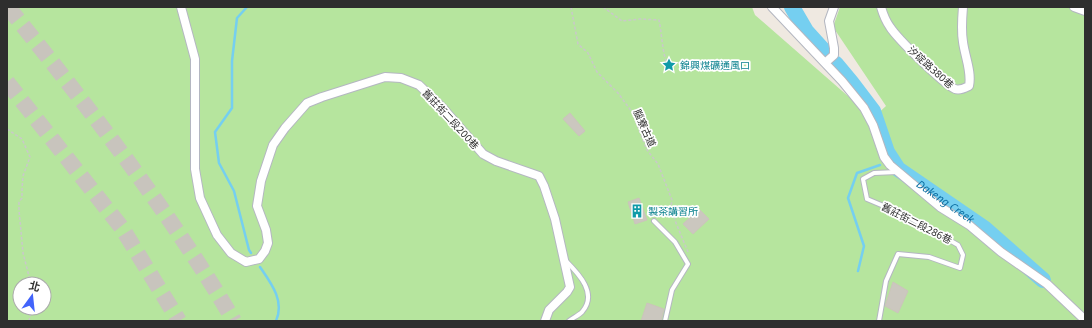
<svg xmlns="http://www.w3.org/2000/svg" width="1092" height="328" viewBox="0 0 1092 328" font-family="'Noto Sans','Noto Sans TC',sans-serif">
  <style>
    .green { fill: #b6e59e; fill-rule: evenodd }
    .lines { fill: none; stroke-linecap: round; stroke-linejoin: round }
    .stream { stroke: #75cff0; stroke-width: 2.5 }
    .river { stroke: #75cff0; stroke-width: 16 }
    .building { fill: #cbc7bf; stroke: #cbc5ba }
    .highway-tunnel { stroke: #c8c4bd; stroke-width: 16; stroke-dasharray: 16 8; stroke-linecap: butt }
    .lane-casing { stroke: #b4b7c1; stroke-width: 6 }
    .street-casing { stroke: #b4b7c1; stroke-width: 10 }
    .path { stroke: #c9c9c9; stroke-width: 1.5; stroke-dasharray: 3 2; stroke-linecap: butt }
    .lane { stroke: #fff; stroke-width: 4 }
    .street { stroke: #fff; stroke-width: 8 }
    .labels { text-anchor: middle; stroke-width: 3.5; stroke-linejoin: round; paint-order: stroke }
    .culture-label { font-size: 10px; fill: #0d838f; stroke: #fff; text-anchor: start }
    .street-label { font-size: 10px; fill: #2e2e2e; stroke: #fff }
    .water-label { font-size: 11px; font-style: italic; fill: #0d6fa3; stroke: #fff }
  </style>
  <rect width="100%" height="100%" fill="#efe9e1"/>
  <path class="green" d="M7,7H752L755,15L873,118L886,106L833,27L840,7H1085V321H7ZM20,284H44V308H20Z"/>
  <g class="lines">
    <path class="stream" d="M247,7L237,18L232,61V108L215,132L219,163L234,191L249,250L251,253
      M892,161H893
      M260,267C271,283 285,301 276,321
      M858,271L864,246L848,198L857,173L880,165"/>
    <g class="river">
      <path d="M792,7L806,31L825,52"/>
      <path id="s1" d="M836,64L851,82L873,111L887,152L898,169L984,228L1043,280"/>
    </g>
  </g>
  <path class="building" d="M570,113L585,131L579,136L563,119Z
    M639,198L647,220L635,224L628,202Z
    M699,209L709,219L693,234L683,224Z
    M893,282L908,291L898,313L885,306Z
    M647,303L664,309L661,321H641Z"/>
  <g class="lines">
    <path class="highway-tunnel" d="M8,7C88,107 169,210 234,321
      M7,82L122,228L179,321"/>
    <g class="lane-casing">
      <path id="lane" d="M654,221L675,242L688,264L672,290L665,321
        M566,261C579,274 598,294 582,312C579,315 573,318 569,321
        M879,321L886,281L898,254L929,257L960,268L963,255L958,245L905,215L867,199L863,179L874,173L897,172"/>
    </g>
    <g class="street-casing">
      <path id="street" d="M181,7L195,59V169L200,198L217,235L231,253L246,262L259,259L265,251L268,243L266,230L257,206L261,181L273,145L285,128L307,103L322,97L385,77L401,78L419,85L442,107L483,154L496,161L539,176L544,186L555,219L570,287L567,292L549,310L545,321
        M772,7L842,81L864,108L873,125L884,157L890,165L940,207L969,225L1001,252L1047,284L1085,320
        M881,7C883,14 885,20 890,27C897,38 943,84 955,89C960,91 965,88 969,86C972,72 965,57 963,42C961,30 962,19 963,7
        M1074,7L1085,11
        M825,63L834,55V48L829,21L834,7"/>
    </g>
    <path class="path" d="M571,7L578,44L588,53L597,72L618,93L632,112L647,150L658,164L672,200L671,206L676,223L688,252
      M603,7L622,21L640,19L659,20C662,35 662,50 667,64
      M7,129L22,139L30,157L23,176L22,189V198L19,202V210L23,253L31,284
      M29,321L32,308"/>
    <use href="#lane" class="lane"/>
    <use href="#street" class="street"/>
  </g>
  <defs>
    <g id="sight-bare" transform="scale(1.08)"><path d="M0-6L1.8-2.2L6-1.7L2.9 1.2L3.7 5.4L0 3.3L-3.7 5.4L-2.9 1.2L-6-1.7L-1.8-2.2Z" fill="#0f9aa8" stroke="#fff" stroke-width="2.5" paint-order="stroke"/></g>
    <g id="building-bare" transform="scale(1.08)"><path d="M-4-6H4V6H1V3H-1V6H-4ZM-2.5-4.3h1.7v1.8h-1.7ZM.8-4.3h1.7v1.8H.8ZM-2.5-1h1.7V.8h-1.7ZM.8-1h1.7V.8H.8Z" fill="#0f9aa8" stroke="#fff" stroke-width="2.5" paint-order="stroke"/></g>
  </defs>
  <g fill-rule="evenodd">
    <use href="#sight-bare" x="669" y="65"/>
    <use href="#building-bare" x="637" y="211"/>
  </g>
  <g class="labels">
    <g class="culture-label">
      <text x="680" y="69">錦興煤礦通風口</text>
      <text x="648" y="215">製茶講習所</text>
    </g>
    <g class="street-label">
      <text transform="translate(931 67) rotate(42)" y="4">汐碇路380巷</text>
      <text transform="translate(451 119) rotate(47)" y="4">舊莊街二段200巷</text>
      <text transform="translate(645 128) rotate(66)" y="4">腦寮古道</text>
      <text transform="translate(917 223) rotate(27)" y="4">舊莊街二段286巷</text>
    </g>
    <g class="water-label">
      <text dy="4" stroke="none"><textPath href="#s1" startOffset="181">Dakeng Creek</textPath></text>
    </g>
  </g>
  <rect width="1092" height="328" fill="none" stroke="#2e2e2e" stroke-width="16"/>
  <g transform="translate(32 296) rotate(15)"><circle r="19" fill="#ffffff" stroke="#ababab"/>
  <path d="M0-3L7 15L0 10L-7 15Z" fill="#4264fb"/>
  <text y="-6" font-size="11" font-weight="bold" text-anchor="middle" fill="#2e2e2e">北</text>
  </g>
</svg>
